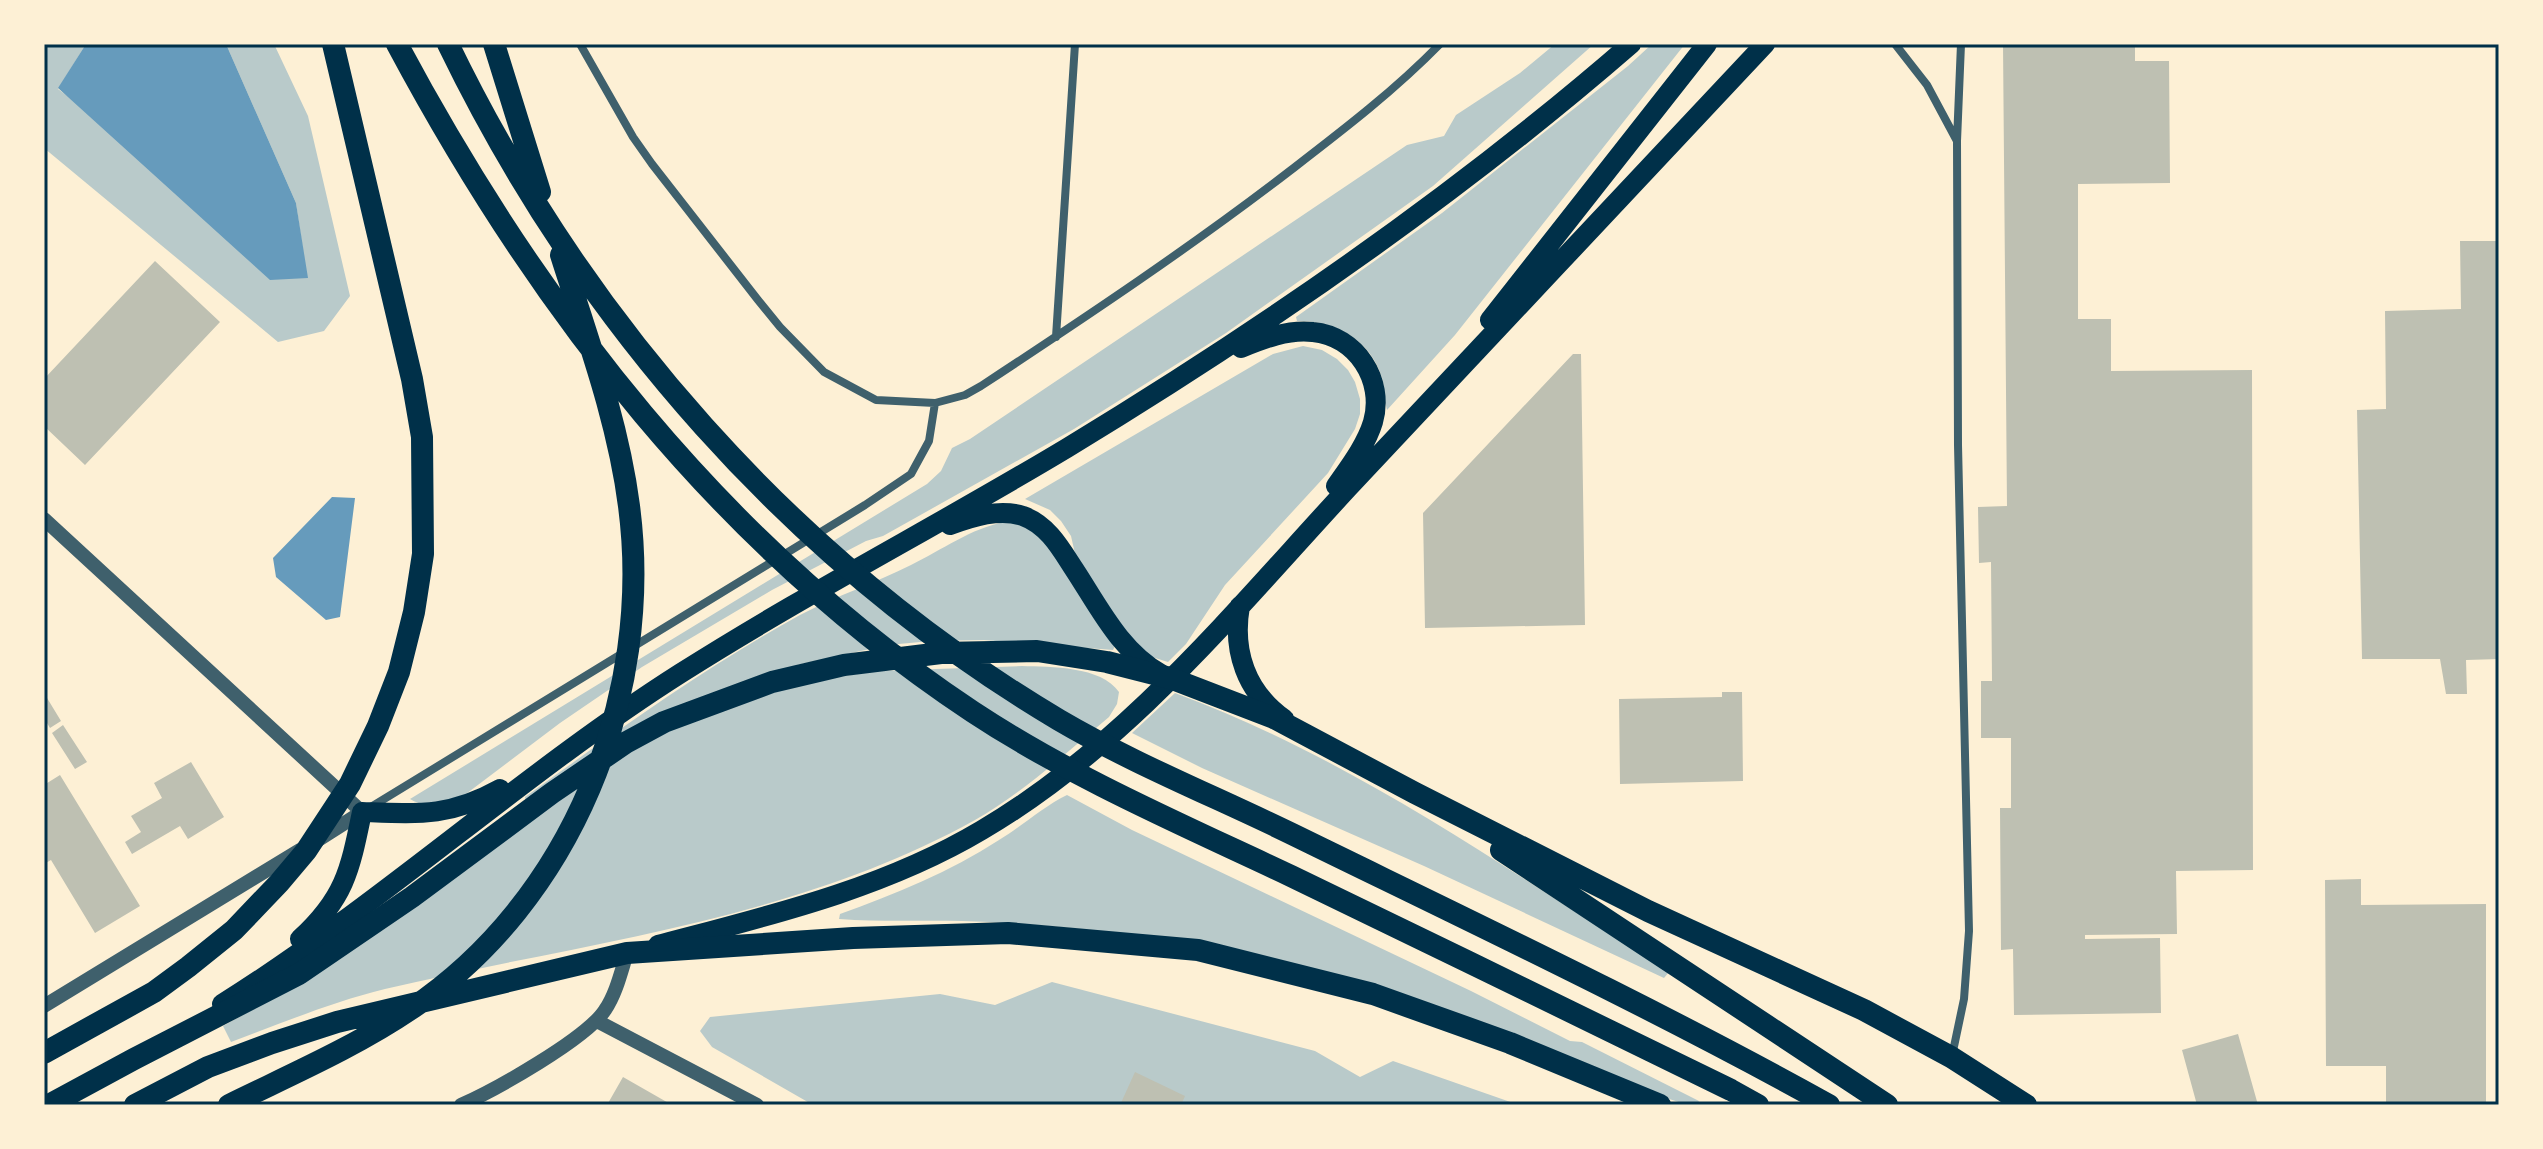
<svg xmlns="http://www.w3.org/2000/svg" width="2543" height="1149" viewBox="0 0 2543 1149" font-family="'DM Sans',sans-serif">
  <style>
    .green { fill: #b9caca }
    .water { fill: #669bbc }
    .building { fill: #bec0b2 }
    .lines { fill: none; stroke-linecap: round; stroke-linejoin: round }
    .minor { stroke: #3f606c; stroke-width: 8 }
    .tertiary { stroke: #3f606c; stroke-width: 14 }
    .trunk { stroke: #003049; stroke-width: 20 }
    .motorway { stroke: #003049; stroke-width: 22 }
    .neatline { fill: none; stroke: #003049; stroke-width: 3 }
  </style>
  <rect width="100%" height="100%" fill="#fdf0d5"/>
  <path class="green" d="M44,44H86L58,89L307,278L296,203L226,44H274L308,116L350,296L324,331L278,342L44,148Z
    M1555,44H1594L1433,186L1226,333L1074,429L883,536L866,541L772,590L642,667L560,723L462,797C447,802 424,809 410,799L927,484L941,471L952,448L970,439L1407,145L1444,136L1456,115L1520,73Z
    M1652,44H1685L1455,335L1387,410C1384,399 1385,389 1382,378C1371,340 1335,320 1297,321L1296,317L1442,213L1628,66Z
    M1303,346L1322,350L1337,359L1348,370L1355,382L1360,399V414L1355,429L1328,473L1225,585L1186,644L1168,662L1152,657L1125,634L1076,558L1071,536L1061,521L1050,510L1025,499L1273,354Z
    M1005,522H1017L1043,538L1115,646L1113,650L984,640L931,641L888,645L797,665L525,799V797C614,733 704,668 800,615C836,596 875,583 911,565C942,550 971,528 1005,522Z
    M1022,666C1051,667 1101,666 1119,692L1117,704L1109,717C1066,753 1024,792 975,820C793,921 585,942 385,989C332,1002 282,1023 231,1042L223,1026L289,989L612,761L671,730L761,696L820,680L876,671Z
    M1175,693C1354,759 1509,871 1669,972L1664,978L1424,866L1202,768L1132,733Z
    M1067,795L1132,830L1471,991L1570,1041L1582,1042L1699,1101L1697,1105H1688L1170,940C1101,930 1032,923 962,921C921,920 880,922 839,919L840,914C895,894 950,872 999,840C1021,827 1044,806 1067,795Z
    M1052,982L1315,1051L1360,1077L1393,1061L1519,1105H813L712,1047L700,1031L710,1017L940,994L995,1005Z"/>
  <path class="water" d="M86,44H226L296,203L308,278L270,280L58,88Z
    M332,497L355,498L340,617L326,620L276,577L273,558Z"/>
  <path class="building" d="M2003,44H2135V61H2169L2170,183L2078,184V319H2111V371L2252,370L2253,870L2176,871L2177,934L2085,935V939L2160,938L2161,1013L2014,1015L2013,949L2001,950L2000,808H2011V738H1981V681H1992L1991,562L1979,563L1978,507L2007,506Z
    M2460,241H2499V659L2466,660L2467,694H2446L2440,659H2362L2357,410L2386,409L2385,311L2461,309Z
    M155,261L220,322L85,465L44,426V379Z
    M1573,354H1581L1585,625L1425,628L1423,513Z
    M1722,692H1742L1743,781L1620,784L1619,699L1722,697Z
    M44,693L61,721L50,728L44,718Z
    M63,725L87,762L75,769L52,733Z
    M191,762L224,817L188,839L180,826L132,854L125,842L141,832L131,816L162,798L154,783Z
    M60,775L140,906L95,933L51,860L44,864V785Z
    M2361,879V905L2486,904V1105H2386V1066H2326L2325,880Z
    M2238,1034L2258,1105H2197L2182,1050Z
    M1135,1072L1185,1096L1181,1105H1120Z
    M623,1077L672,1105H607Z"/>
  <g class="lines">
    <path class="minor" d="M580,44L633,137L652,164L758,300L780,327L824,372L876,400L935,403L965,395L981,386C1086,317 1191,247 1291,170C1343,130 1394,91 1440,44
      M1895,44L1927,85L1957,141L1958,445L1969,931L1964,999L1952,1056
      M1957,141L1961,44
      M1056,337L1075,44
      M371,807L865,505L911,474L929,441L935,403"/>
    <path class="tertiary" d="M44,519L362,812L318,840
      M44,1006L300,850
      M597,1021L757,1105
      M461,1105C495,1090 586,1039 605,1010C616,994 621,972 627,953"/>
    <path class="trunk" d="M1490,320L1707,44
      M1241,348C1263,339 1288,329 1313,332C1356,336 1385,380 1373,422C1366,445 1350,466 1336,486
      M950,525C973,517 999,508 1023,516C1048,525 1061,549 1074,569C1099,607 1120,651 1161,674
      M1240,606C1232,651 1246,692 1284,719
      M300,939C345,898 350,870 362,812C418,814 450,817 500,789
      M658,945C768,916 883,889 982,830C1127,745 1236,609 1349,487C1487,339 1627,192 1765,44
      M222,1004C382,904 522,774 681,673C807,593 939,525 1067,448C1265,328 1456,196 1631,44"/>
    <path class="motorway" d="M397,44C538,308 721,545 973,712C1073,778 1183,825 1291,876C1438,947 1584,1018 1731,1090L1758,1105
      M448,44C582,321 793,562 1059,720C1134,764 1214,796 1292,834C1472,922 1654,1008 1829,1105
      M494,44L540,192
      M1501,850L1887,1105
      M44,1053L154,992L188,967L234,930L279,883L306,851L350,784L378,726L399,672L414,612L423,554L422,437L412,379L333,44
      M49,1105L134,1059L299,974L412,897L552,793L627,742L664,722L772,682L844,665L941,653L1037,651L1107,662L1170,678L1274,718L1415,793L1648,911L1864,1010L1951,1057L2026,1105
      M135,1105L208,1067L272,1043L337,1022L627,953L853,938L1008,933L1198,950L1373,994L1510,1043L1660,1105
      M229,1105C290,1075 355,1047 411,1009C572,901 654,696 629,506C618,420 587,337 561,255"/>
  </g>
  <rect width="2543" height="1149" fill="none" stroke="#fdf0d5" stroke-width="92"/>
  <rect x="46" y="46" width="2451" height="1057" class="neatline"/>
</svg>
